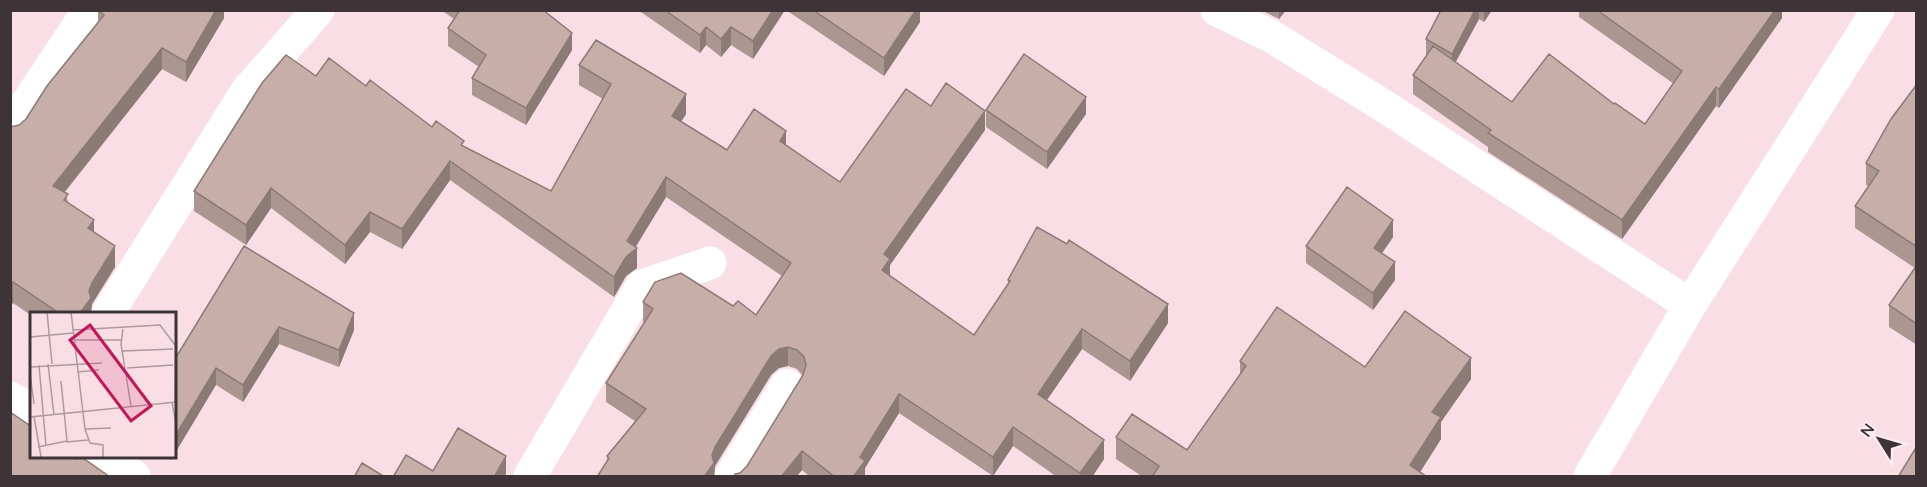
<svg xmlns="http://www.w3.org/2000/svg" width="1927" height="487" viewBox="0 0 1927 487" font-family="Quicksand,sans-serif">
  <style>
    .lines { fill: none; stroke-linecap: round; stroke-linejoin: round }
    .street { stroke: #fff; stroke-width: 33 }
    .wall { fill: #ac9691 }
    .shaded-wall { fill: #8c7a76 }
    .building { fill: #c8aea9; stroke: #8c7a76; stroke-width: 1.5 }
    .inset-road { fill: none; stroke: #ae9a9f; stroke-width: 1.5 }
    .view { fill: #c2185b; fill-opacity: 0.15; stroke: #c2185b; stroke-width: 3 }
    .inset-edge { fill: none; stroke: #3e3437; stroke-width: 3 }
  </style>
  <rect width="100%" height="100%" fill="#f9dee5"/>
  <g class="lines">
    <path class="street" d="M1217,10L1271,36L1387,108L1690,305
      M10,129L89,10
      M108,313L247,91L318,10
      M10,398L32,410
      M102,456L134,476
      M530,476L642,286L710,263
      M731,476L787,385
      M1590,476L1690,305L1878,10"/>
  </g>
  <path class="wall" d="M98,10H224V18L186,82L162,69L65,192L68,202L94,232L115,267L92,304L91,313H32V316L13,303L10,307V127L19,125L26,119L98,23Z
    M441,10H543L572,50L526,125L472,95V78L479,67L448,46V28L454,19Z
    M638,10H785L753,59L731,45L721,57L706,45L700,53Z
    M786,10H920V22L884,76Z
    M1261,10H1286L1279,19Z
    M1441,10H1492L1484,22L1479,19L1455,62L1512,102L1614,104L1645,124L1674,84L1579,17V10H1782V18L1719,108L1716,106L1622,239L1488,152V147L1413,94V75L1427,55H1426V39Z
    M579,65L686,114L681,122L727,150L786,146L840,182L931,106L985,130L890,265V276L974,335L1008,284V280L1168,323L1130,381L1082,349L1047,400L1104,459L1092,477H1057L1013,446L993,476L899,413L865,468V477H810L802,470L796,477H735V474L740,473L747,466L803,376L797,369L788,366L779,368L771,375L715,466L714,477L607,462V456L635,421L606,402V383L645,323L643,322V302L733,306L756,315L782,276L666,197L635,247L637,268L626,276L614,297L450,180L402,249L370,232L345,264L271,208L246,245L194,211V191L316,76L366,86L464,147L551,191L603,99L579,85Z
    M1917,84V345L1889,327V305L1915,268L1855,228V206L1869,186L1866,185V163Z
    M986,110L1086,114L1047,169L986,127Z
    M1393,237L1382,253L1395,280L1373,310L1306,263V246Z
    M244,246L354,330L339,367L279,344L243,402L175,359Z
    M1240,361L1365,367L1471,379L1441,422V439L1420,472L1427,477H1143L1116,459V437L1187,450L1240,375Z
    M164,456H174L171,460Z"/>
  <path class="shaded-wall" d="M216,10H224V18L186,82V62Z
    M773,10H785L753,59V41Z
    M916,10H920V22L884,76V58Z
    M1279,10H1286L1279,19Z
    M1475,10H1479V19L1452,69V54Z
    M1484,10H1492L1484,22Z
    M1774,10H1782V18L1719,108V89Z
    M706,27V45L700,53V35Z
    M731,27V45L721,57V39Z
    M572,33V50L526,125V108Z
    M162,48V69L53,206V186Z
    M1716,87V106L1622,239V220Z
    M686,94V114L672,136V116Z
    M1086,97V114L1047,169V152Z
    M985,111V130L890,265V279L882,270L884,254Z
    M786,131V150L780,141Z
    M450,161V180L402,249V229Z
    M666,177V197L632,253L637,248V268L626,276L614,297V277L627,241Z
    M271,188V208L246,245V225Z
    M370,212V232L345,264V245Z
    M94,220V241L88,228Z
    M1393,220V237L1374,265V248Z
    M115,246V267L92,304L91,313H80L92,283Z
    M1395,262V280L1373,310V293Z
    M13,282V303L10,307V286Z
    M1168,304V323L1130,381V361Z
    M354,313V330L339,367V350Z
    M279,327V344L243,402V385Z
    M1082,329V349L1038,413V394Z
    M788,347V366L779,368L771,375L715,466L714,477H704L715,447L771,356L779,349Z
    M1471,358V379L1441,422V439L1417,477L1410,465L1432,412Z
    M216,368V385L174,455V438Z
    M899,394V413L865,468V477H853L860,457Z
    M1013,427V446L993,476V457Z
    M1104,440V459L1092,477H1080V473Z
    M802,451V470L796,477H781Z
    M506,456V474L504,477H494Z"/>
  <path class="building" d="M98,10H216L186,62L162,48L53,186L68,194L64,200L94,220L88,228L115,246L92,283L89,291L91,298L80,313H59L13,282L10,286V127L19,125L26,119L47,86L104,15Z
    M460,10H543L572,33L526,108L472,78L486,55L448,28Z
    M665,10H773L753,41L731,27L721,39L706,27L700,35Z
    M813,10H916L884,58Z
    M1441,10H1475L1452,54L1426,39Z
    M1597,10H1775L1719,89L1716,87L1622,220L1488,133L1491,130L1413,75L1433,46L1512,102L1549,54L1614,104L1615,103L1645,124L1682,71Z
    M596,40L686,94L672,116L727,150L754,109L786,131L780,141L840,182L906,89L931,106L946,83L985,111L884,254L890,259L882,270L974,335L1010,281L1008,280L1037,227L1067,244L1069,240L1168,304L1130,361L1082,329L1038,394L1104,440L1080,473L1013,427L993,457L899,394L860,457L865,461L853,477H835L802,451L781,477H737L735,474L740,473L747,466L803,375L806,365L804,357L797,350L788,347L779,349L771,356L715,447L712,455L714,463L704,477H597L609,458L607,456L646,409L606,383L653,309L643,302L655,282L681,273L733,306L738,301L756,315L791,263L666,177L627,241L637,248L626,257L614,277L450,161L402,229L370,212L345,245L271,188L246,225L194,191L262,83L286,55L316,76L329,58L366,86L370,80L432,127L436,121L464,141L461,145L551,191L611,84L579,65Z
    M1024,54L1086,97L1047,152L986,110Z
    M1917,84V247L1855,206L1879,171L1866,163L1891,119Z
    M1347,187L1393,220L1374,248L1395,262L1373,293L1306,246Z
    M244,246L354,313L339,350L279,327L243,385L216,368L174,438V359H175Z
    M1917,265V324L1889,305Z
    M1277,307L1365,367L1405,311L1471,358L1432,412L1441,417L1410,465L1427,477H1152L1159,466L1116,437L1132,414L1187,450L1246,366L1240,361Z
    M10,412L32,427V456H72L77,459L80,456L110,477H10Z
    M458,428L506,456L494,477H393L406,455L433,471Z
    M1917,446V477H1898Z
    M362,463L385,477H354Z"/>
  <g transform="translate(30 312)">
    <rect width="146" height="146" fill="#f9dee5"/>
    <path class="inset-road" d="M17,0L22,52M41,0L55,117L60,131L73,133V145M93,17L91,32L101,94M43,18L130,13L145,33M0,25L43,21M44,28H92M92,39L143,37M18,52L24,103M9,53L16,134M0,55L72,51M97,56L143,53M47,60L69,58M0,62L4,92M142,90L146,112M145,90L146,32M4,104L11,145M0,105L146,90M55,117L81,116M36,130L58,128M8,135L37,129L31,69"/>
    <path class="view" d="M60,13L121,94L101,109L40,28Z"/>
    <rect width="146" height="146" class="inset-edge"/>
  </g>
  <rect width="1927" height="487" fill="none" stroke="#3e3437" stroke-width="24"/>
  <g transform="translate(1879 439) rotate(307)" stroke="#ffeef3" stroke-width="4.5" paint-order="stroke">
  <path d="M0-4.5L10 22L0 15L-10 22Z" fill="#3e3437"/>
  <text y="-9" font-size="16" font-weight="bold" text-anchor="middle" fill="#3e3437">N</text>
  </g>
</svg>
